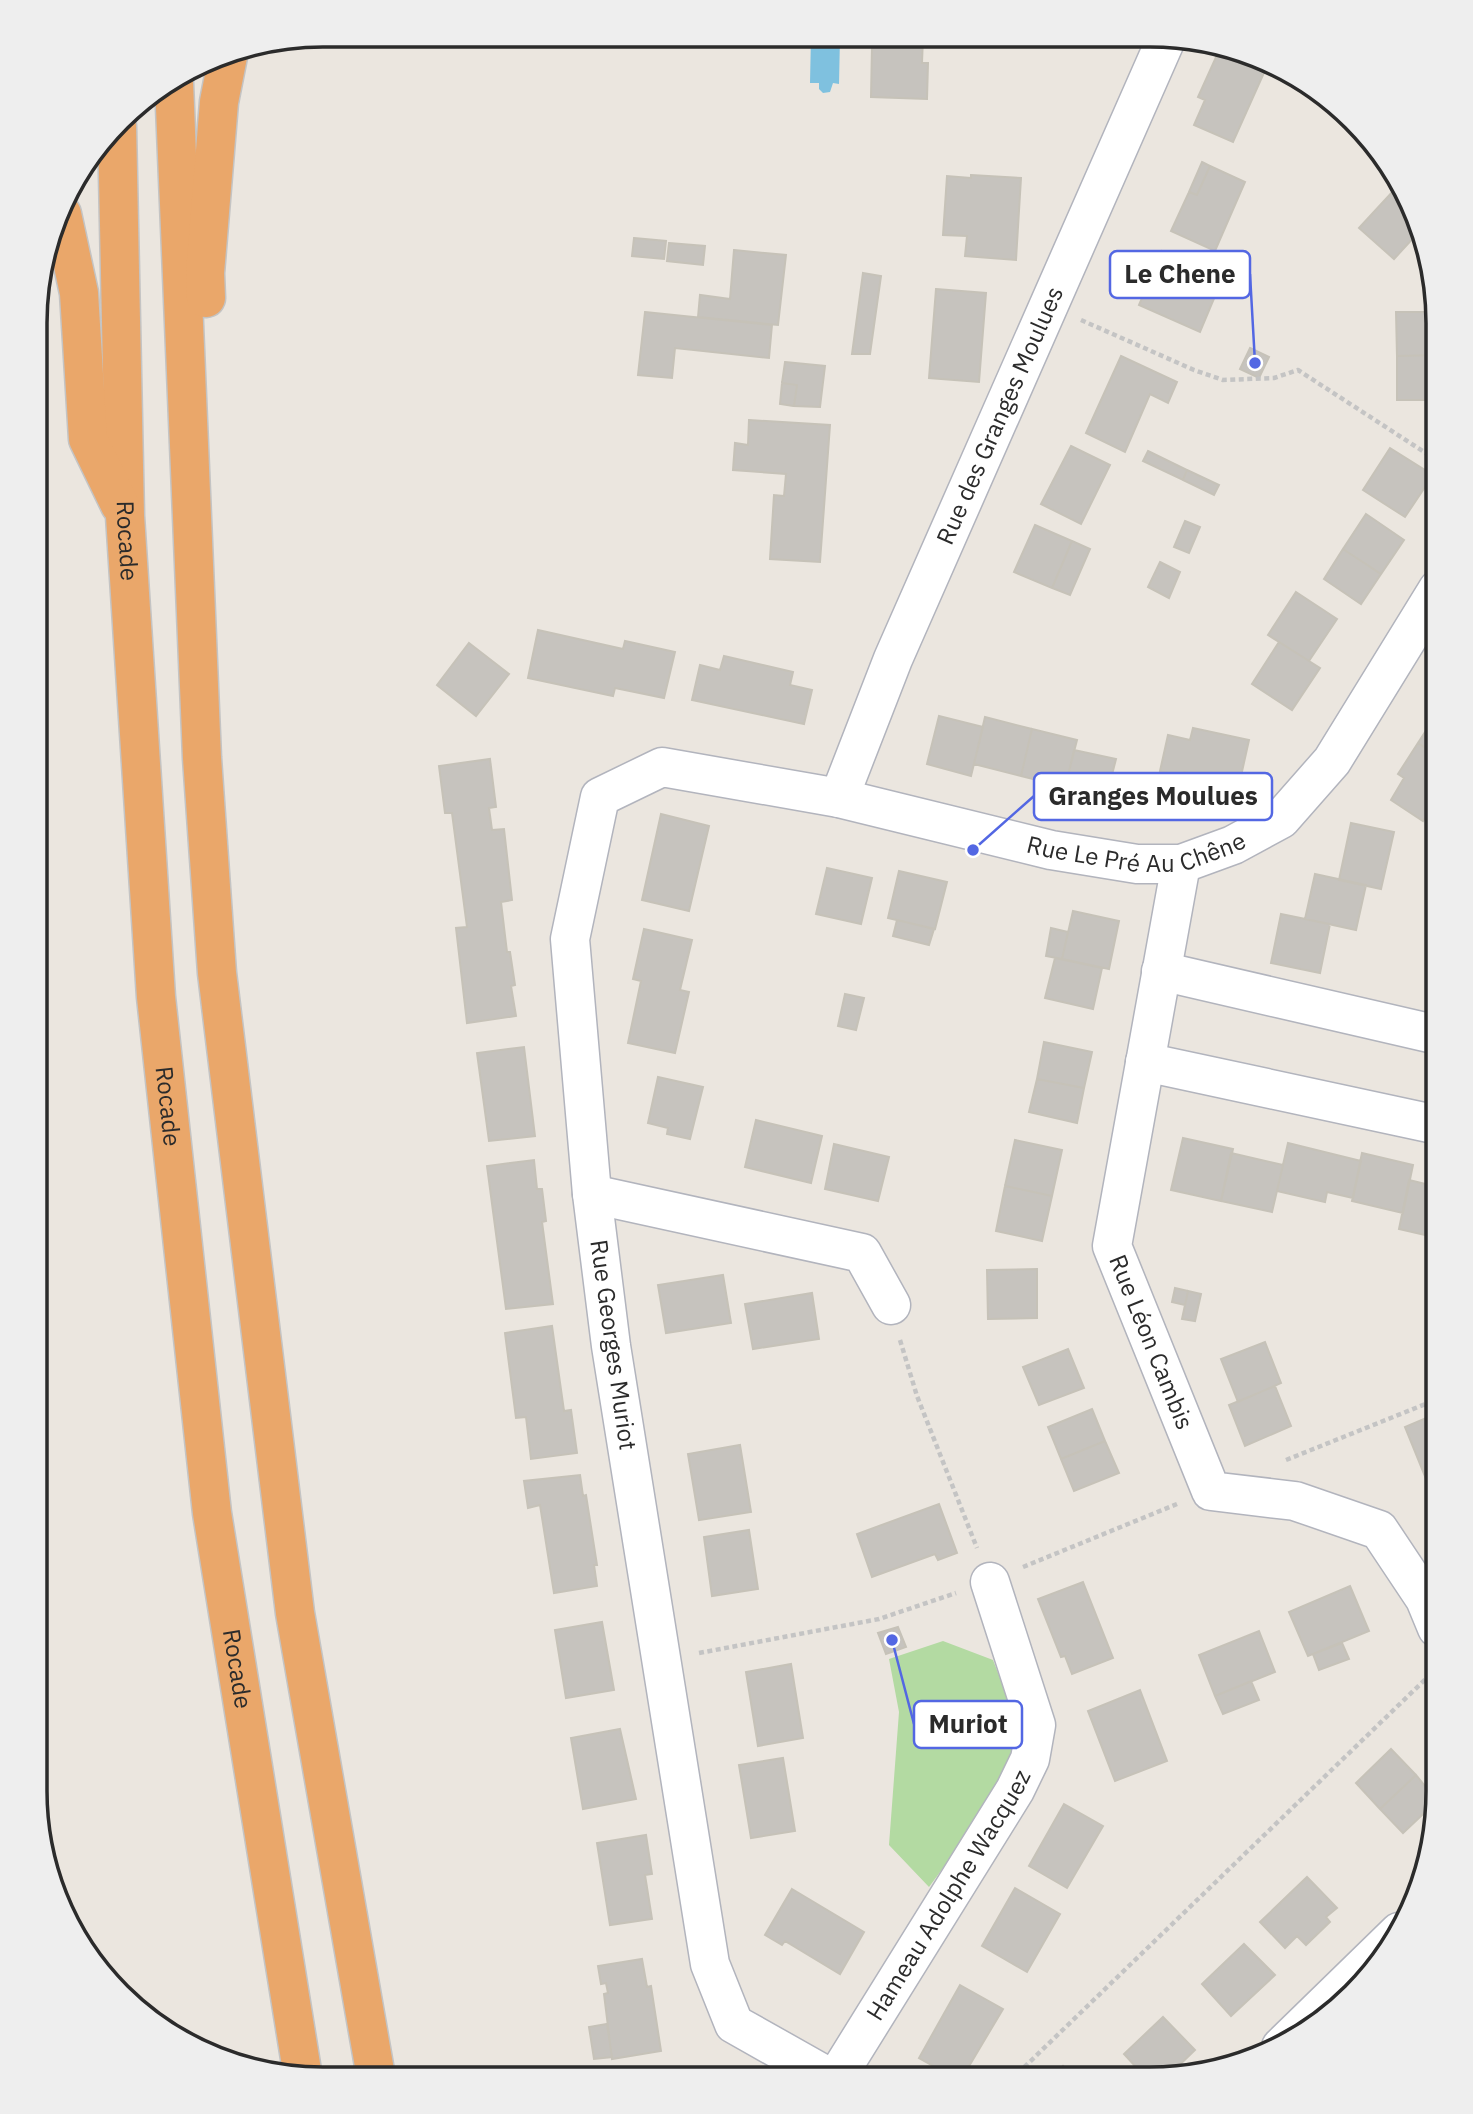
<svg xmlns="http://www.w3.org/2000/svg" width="1473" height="2114" viewBox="0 0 1473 2114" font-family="'IBM Plex Sans',sans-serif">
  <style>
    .green { fill: #b3daa2 }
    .water { fill: #7fc1df }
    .building { fill: #c6c3be; stroke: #c6c2b8; stroke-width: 2 }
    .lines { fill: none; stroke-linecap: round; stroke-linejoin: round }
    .minor-casing { stroke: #b2b4bd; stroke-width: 41 }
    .highway-casing { stroke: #c4c4c4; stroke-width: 41 }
    .path { stroke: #c4c4c4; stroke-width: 4.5; stroke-dasharray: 5 3.5; stroke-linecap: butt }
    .minor { stroke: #fff; stroke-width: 38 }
    .highway { stroke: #eaa76a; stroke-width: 38 }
    .labels { text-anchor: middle; stroke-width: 5; stroke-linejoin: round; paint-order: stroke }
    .street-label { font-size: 24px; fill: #2b2b2b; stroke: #fff }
    .rim { fill: none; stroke: #2b2b2b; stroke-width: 3.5 }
    .leader { fill: none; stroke: #5367e3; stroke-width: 2.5 }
    .callout-dot { fill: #5367e3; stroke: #fff; stroke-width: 2.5 }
    .callout { fill: #fff; stroke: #5367e3; stroke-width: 2.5 }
    .callout-label { font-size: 26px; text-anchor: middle; font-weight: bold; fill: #2b2b2b }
  </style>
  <rect width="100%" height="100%" fill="#ebe6df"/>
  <path class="green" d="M943,1641L993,1660L1017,1722L1009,1762L965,1838L929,1887L889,1845L899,1712L889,1659Z"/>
  <path class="water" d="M811,36L840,37L839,84L833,83L830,92L823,93L819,89V83H810Z"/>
  <path class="building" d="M867,37H923L922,63H928L927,99L871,97L872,46H867Z
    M1221,46L1267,66L1233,142L1194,125L1205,100L1198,97Z
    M1229,48L1260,57L1273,64L1271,68Z
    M1202,162L1210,166L1197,195L1189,192Z
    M1210,166L1245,182L1215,251L1171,231L1189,192L1197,195Z
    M971,175L1021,178L1016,260L965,256L967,236L943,235L947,176L971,178Z
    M1396,188L1409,200L1417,234L1394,259L1359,228Z
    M634,238L666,241L664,259L632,256Z
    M669,243L705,246L703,265L667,261Z
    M734,250L786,255L778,325L698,317L700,295L730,299Z
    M1162,251L1223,277L1200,332L1139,305Z
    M863,273L881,276L870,354H852Z
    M936,289L986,293L979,382L929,378Z
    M645,312L772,325L769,358L675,348L672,378L638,375Z
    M1396,312H1436L1438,323V355L1397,356Z
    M1250,348L1269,357L1259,378L1240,369Z
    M1438,355V400H1397V356Z
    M1121,356L1177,382L1168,403L1150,394L1125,452L1086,433Z
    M785,362L825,366L820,407L794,406L797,385L782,383Z
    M782,383L797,385L794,406L780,404Z
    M749,420L830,425L820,562L770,559L774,495L784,496L786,474L733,470L735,443L748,445Z
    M1071,446L1110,465L1081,524L1041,504Z
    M1390,448L1433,475L1405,517L1363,490Z
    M1148,451L1187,470L1183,480L1143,461Z
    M1187,470L1219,485L1214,495L1183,480Z
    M1366,514L1404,540L1381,574L1343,549Z
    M1185,521L1200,527L1189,553L1174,547Z
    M1035,525L1072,541L1052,588L1014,572Z
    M1072,541L1090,549L1070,595L1052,588Z
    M1343,549L1381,574L1361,604L1324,579Z
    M1160,562L1180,572L1169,598L1148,587Z
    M1296,592L1337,619L1309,661L1268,635Z
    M538,630L623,649L625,641L675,652L664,698L615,688L613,696L528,678Z
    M1279,642L1320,668L1292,710L1252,684Z
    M469,643L509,674L476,716L437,685Z
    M724,656L793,672L790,685L812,690L804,724L692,700L700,665L720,670Z
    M1438,712V756L1418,743Z
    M939,716L983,727L971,776L927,764Z
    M985,717L1032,729L1021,776L974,764Z
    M1193,728L1249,740L1239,785L1184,772L1183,777L1160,771L1168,735L1190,740Z
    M1032,729L1077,740L1065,787L1021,776Z
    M1418,743L1438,756V797L1423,821L1391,800L1404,778L1398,774Z
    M1074,750L1116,759L1104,806L1063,797Z
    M490,759L496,807L489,808L492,830L504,829L512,900L501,902L507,952H510L515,985L511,986L516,1016L467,1023L456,928L467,927L452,813H445L439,766Z
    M1184,772L1213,779L1212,783L1183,777Z
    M661,814L709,826L689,911L642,900Z
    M1351,823L1394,832L1381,889L1339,880Z
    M827,868L872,878L861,924L816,914Z
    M899,871L947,882L935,929L888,918Z
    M1315,874L1366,885L1356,930L1305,919Z
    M1073,911L1119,921L1109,969L1062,959Z
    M1281,914L1330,924L1320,973L1271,963Z
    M897,920L934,929L929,945L893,936Z
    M1051,928L1068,932L1062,959L1046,956Z
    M644,929L692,940L680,990L689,992L675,1053L628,1043L641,981L633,979Z
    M1055,958L1102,968L1093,1009L1045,998Z
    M845,994L864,998L856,1030L838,1026Z
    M1044,1042L1092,1052L1084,1088L1037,1079Z
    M524,1047L535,1136L489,1141L477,1053Z
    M658,1077L703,1087L690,1139L667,1134L668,1128L648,1123Z
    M1037,1079L1084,1088L1077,1123L1029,1112Z
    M756,1120L822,1136L811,1183L745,1167Z
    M1183,1138L1233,1149L1221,1201L1171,1190Z
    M1015,1140L1062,1150L1052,1196L1005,1186Z
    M1288,1143L1361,1161L1353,1198L1327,1192L1325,1202L1277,1191Z
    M834,1144L889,1157L878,1201L825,1189Z
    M1231,1153L1283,1165L1272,1212L1221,1201Z
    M1362,1153L1413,1165L1403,1213L1352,1201Z
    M534,1160L537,1189H542L546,1221L542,1222L553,1304L506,1309L487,1166Z
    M1409,1180L1438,1187V1238L1399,1229Z
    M1005,1186L1052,1196L1042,1241L996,1231Z
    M1037,1269V1318L988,1319L987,1270Z
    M723,1275L731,1323L666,1333L658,1285Z
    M1175,1288L1188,1291L1185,1305L1172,1302Z
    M1188,1291L1201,1294L1195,1321L1182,1319Z
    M812,1293L819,1339L753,1349L745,1304Z
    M552,1326L564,1411L571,1410L577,1453L531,1459L526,1417L516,1418L505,1333Z
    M1265,1342L1281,1383L1238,1402L1221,1359Z
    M1068,1349L1084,1388L1039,1405L1023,1367Z
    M1275,1386L1291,1426L1245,1446L1229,1405Z
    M1092,1409L1105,1441L1061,1459L1048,1427Z
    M1438,1413L1437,1495L1433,1496L1405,1427Z
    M1105,1441L1119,1473L1074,1491L1061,1459Z
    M740,1445L751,1512L699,1520L688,1454Z
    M580,1475L583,1496L586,1495L597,1565H594L597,1586L554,1593L540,1505L528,1508L524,1481Z
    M939,1504L957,1553L938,1560L935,1554L872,1577L857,1534Z
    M749,1530L758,1589L712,1596L704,1537Z
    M1083,1582L1113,1658L1072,1674L1065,1656L1061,1657L1038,1599Z
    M1350,1586L1369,1631L1308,1656L1289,1612Z
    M602,1622L614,1690L566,1698L555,1630Z
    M898,1627L906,1647L886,1654L878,1633Z
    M1259,1631L1275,1672L1215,1696L1199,1655Z
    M1342,1643L1349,1659L1319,1670L1313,1654Z
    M791,1664L803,1738L758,1746L746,1672Z
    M1251,1681L1259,1700L1223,1714L1215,1696Z
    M1140,1690L1167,1761L1115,1781L1088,1711Z
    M620,1729L636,1799L583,1809L571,1738Z
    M1391,1749L1416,1775L1380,1809L1356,1783Z
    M783,1758L795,1831L751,1838L739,1765Z
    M1416,1775L1437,1801L1403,1833L1380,1809Z
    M1064,1804L1103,1826L1067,1888L1029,1866Z
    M646,1835L652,1874L645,1875L652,1919L610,1925L597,1843Z
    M1307,1877L1337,1908L1326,1917L1330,1922L1306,1945L1297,1936L1285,1948L1260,1922Z
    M1015,1888L1060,1914L1027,1972L982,1946Z
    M792,1889L864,1932L840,1974L785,1941L782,1945L765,1935Z
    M1244,1944L1275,1975L1231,2016L1202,1984Z
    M642,1959L647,1987L651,1986L661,2051L612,2059L604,1994L608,1993L606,1983L601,1984L598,1966Z
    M960,1985L1003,2009L962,2078H955L919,2058Z
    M1163,2017L1195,2050L1169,2075L1147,2079L1124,2054Z
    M607,2024L612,2057L594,2059L589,2027Z
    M1063,2066L1076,2079H1059L1055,2074Z"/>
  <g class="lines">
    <g class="minor-casing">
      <g id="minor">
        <path id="s1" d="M839,798L893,659L1167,37"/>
        <path id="s2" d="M1181,864L1112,1246L1211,1491L1295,1501L1379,1530L1425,1599L1437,1628"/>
        <path d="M1161,971L1438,1035"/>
        <path d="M1145,1062L1438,1125"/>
        <path d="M592,1194L862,1253L891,1305"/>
        <path d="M1281,2047L1399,1932"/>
        <path id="s3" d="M830,2078L734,2024L710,1964L611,1346L592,1194L570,939L600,797L662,767L839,798L1051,850L1137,864H1181L1233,845L1281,819L1332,761L1438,589"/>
        <path id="s4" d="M836,2078L1015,1790L1030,1759L1036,1725L990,1582"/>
      </g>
    </g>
    <g class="highway-casing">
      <g id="highway">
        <path d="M174,83L202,758L217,973L295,1613L376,2077"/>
        <path id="s5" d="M117,126L125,516L156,997L212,1513L303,2077"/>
        <path d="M62,214L79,293L88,439L120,505"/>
        <path d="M206,298L205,273L219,102L229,51"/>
      </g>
    </g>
    <path class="path" d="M1081,320L1194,370L1223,380L1274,378L1298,370L1438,461
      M900,1340L917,1396L977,1548
      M1286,1460L1438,1399
      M1023,1567L1177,1504
      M699,1653L879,1619L956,1593
      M1012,2079L1437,1668"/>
    <use href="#minor" class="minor"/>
    <use href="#highway" class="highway"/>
  </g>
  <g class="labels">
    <g class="street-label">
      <text dy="8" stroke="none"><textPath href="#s1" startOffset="415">Rue des Granges Moulues</textPath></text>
      <text dy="8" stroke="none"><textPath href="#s5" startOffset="415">Rocade</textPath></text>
      <text dy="8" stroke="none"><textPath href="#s3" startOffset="1909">Rue Le Pré Au Chêne</textPath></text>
      <text dy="8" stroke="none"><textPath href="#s5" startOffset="982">Rocade</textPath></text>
      <text dy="8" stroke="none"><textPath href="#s2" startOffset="492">Rue Léon Cambis</textPath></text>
      <text transform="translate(613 1345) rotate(82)" y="8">Rue Georges Muriot</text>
      <text dy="8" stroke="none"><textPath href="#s5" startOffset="1549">Rocade</textPath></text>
      <text dy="8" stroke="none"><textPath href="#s4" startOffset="215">Hameau Adolphe Wacquez</textPath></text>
    </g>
  </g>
  <path d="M0 0H1473V2114H0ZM323 47H1150A276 276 0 0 1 1426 323V1791A276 276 0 0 1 1150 2067H323A276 276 0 0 1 47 1791V323A276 276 0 0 1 323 47Z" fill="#eee" fill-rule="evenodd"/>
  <path class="rim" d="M323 47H1150A276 276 0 0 1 1426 323V1791A276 276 0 0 1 1150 2067H323A276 276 0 0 1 47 1791V323A276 276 0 0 1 323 47Z"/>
  <path class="leader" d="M1255 363L1250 274M973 850L1034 796M892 1640L914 1724"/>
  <g class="callout-dot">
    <circle cx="1255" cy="363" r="7"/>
    <circle cx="973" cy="850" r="7"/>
    <circle cx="892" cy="1640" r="7"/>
  </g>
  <g class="callout">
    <rect x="1110" y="251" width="140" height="47" rx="7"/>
    <rect x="1034" y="773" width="238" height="47" rx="7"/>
    <rect x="914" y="1701" width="108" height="47" rx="7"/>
  </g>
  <g class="callout-label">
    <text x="1180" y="283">Le Chene</text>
    <text x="1153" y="805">Granges Moulues</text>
    <text x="968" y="1733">Muriot</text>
  </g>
</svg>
